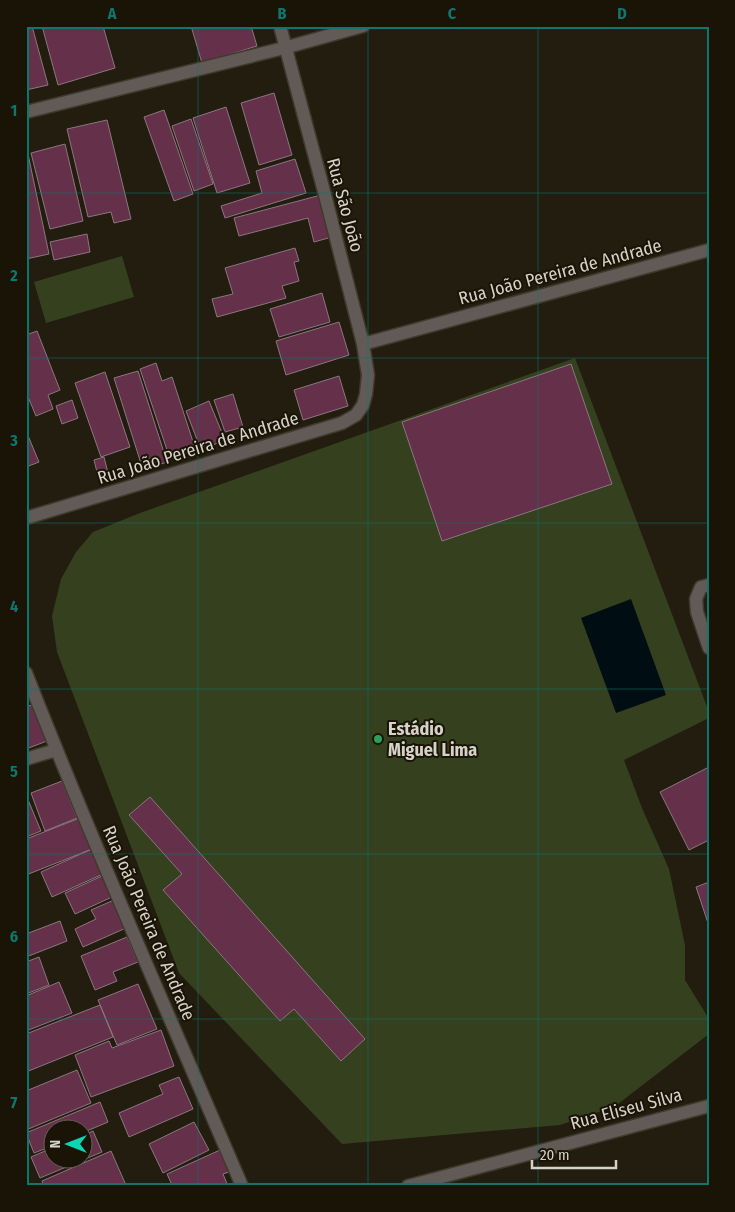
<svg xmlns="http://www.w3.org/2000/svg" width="735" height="1212" viewBox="0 0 735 1212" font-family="'Fira Sans Condensed',sans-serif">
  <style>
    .green { fill: #35401f }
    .water { fill: #000e14 }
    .building { fill: #653049; stroke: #8a777f }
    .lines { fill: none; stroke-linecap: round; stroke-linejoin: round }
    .minor-casing { stroke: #3f3a2d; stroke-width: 15 }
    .minor { stroke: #625a57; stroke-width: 12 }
    .grid { fill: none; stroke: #0f766e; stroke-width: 1; stroke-opacity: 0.55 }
    .leisure-dot { fill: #2e9e5b; stroke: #191406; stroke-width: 2 }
    .labels { text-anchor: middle; stroke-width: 4; stroke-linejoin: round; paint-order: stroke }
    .street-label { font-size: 18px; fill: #d5d2c9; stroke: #191406 }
    .poi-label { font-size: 18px; font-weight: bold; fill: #d5d2c9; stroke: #191406; text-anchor: start }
    .neatline { fill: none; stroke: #0f766e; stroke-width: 2 }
    .grid-label { font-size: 16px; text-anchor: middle; font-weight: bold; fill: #0f766e }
  </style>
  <rect width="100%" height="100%" fill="#221d0f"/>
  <path class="green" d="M122,256L134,297L46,323L34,282Z
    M575,358L709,712V718L624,760L642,808L669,869L685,945V980L709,1019V1034L614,1107L560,1125L342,1144L179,973L57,652L52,616L61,579L76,552L93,532L140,513Z"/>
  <path class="water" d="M631,599L666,695L616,713L581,618Z"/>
  <path class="building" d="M26,26H32L48,85L26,90Z
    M42,26H103L115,68L58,85Z
    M191,26H251L257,46L202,63Z
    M274,93L292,155L259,165L241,103Z
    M226,107L250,183L217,193L193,118Z
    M164,110L193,194L174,201L144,117Z
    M191,119L213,184L194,191L172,126Z
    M107,120L131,219L114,223L111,212L88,217L67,129Z
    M65,144L83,221L50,229L31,153Z
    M26,154H28L49,254L26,259Z
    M295,159L306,193L225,218L221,206L262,193L256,171Z
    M321,195L332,237L314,242L308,218L239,236L234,218Z
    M87,234L90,252L54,260L50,242Z
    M295,248L299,261L294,262L299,281L282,286L286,298L217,317L212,299L233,294L225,268Z
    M322,293L330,322L279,337L270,309Z
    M339,322L349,355L286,375L276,341Z
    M37,331L60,390L48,395L53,409L36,416L26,392V335Z
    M156,363L162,381L172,377L196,451L170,459L140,369Z
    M571,364L612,484L442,541L402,422Z
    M138,371L167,462L143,470L114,378Z
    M105,372L130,447L101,457L75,383Z
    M339,376L348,406L303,420L294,390Z
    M233,394L243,427L225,432L214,400Z
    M72,400L78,418L62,424L56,406Z
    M209,401L225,440L201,450L186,411Z
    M26,431L39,462L26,467Z
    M104,457L109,477L99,480L94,460Z
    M32,705L47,741L26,749V707Z
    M709,767V840L689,850L660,792Z
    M62,781L77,818L45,831L31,793Z
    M26,795L41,831L26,837Z
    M150,797L365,1039L341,1061L294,1009L280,1021L163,890L182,874L129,815Z
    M80,818L92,849L26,875V839Z
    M92,849L103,874L52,897L41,872Z
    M102,876L112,897L75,914L65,893Z
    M709,882V926L696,887Z
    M114,900L126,928L83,947L75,929L96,919L91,910Z
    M60,921L67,941L26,957V934Z
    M127,937L138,962L113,972L117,981L95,990L81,956Z
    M39,957L49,985L26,994V962Z
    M59,982L72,1013L26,1031V996Z
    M138,984L157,1029L117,1045L98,1000Z
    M100,1005L113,1037L26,1072V1034Z
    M161,1030L174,1066L91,1097L75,1055L109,1041L112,1048Z
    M77,1070L91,1103L26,1130V1091Z
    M179,1077L193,1109L129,1137L119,1113L163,1094L159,1085Z
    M100,1102L108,1122L82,1133V1130H52V1146L34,1153L26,1133Z
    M194,1122L209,1150L163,1173L149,1144Z
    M93,1131L102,1152L40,1178L31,1157L52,1148V1160H82V1136Z
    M220,1150L229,1172L223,1174L228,1186H169L172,1185L167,1174Z
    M111,1151L125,1183L119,1186H44L42,1181Z"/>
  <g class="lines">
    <g class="minor-casing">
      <path id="minor" d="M26,112L284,48L363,26
        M363,344L709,250
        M26,518L342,423L356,415L363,405L366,394L368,375L363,344L326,199L280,26
        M709,585L701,587L696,599L697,612L709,648
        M26,673C94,846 169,1016 242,1186
        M26,759L56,750
        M408,1186L709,1106"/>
    </g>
    <use href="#minor" class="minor"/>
  </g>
  <path class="grid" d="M198,26V1186M368,26V1186M538,26V1186M26,193H709M26,358H709M26,523H709M26,689H709M26,854H709M26,1019H709"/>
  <circle class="leisure-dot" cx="378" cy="739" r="5"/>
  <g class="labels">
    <g class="street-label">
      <text transform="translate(345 205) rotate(75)" y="6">Rua São João</text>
      <text transform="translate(560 272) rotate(-15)" y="6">Rua João Pereira de Andrade</text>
      <text transform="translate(198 448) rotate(-17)" y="6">Rua João Pereira de Andrade</text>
      <text transform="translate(149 923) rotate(67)" y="6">Rua João Pereira de Andrade</text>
      <text transform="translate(626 1109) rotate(-15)" y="6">Rua Eliseu Silva</text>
    </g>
    <g class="poi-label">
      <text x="388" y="735">Estádio<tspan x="388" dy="21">Miguel Lima</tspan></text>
    </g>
  </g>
  <rect width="735" height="1212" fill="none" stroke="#191406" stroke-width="55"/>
  <g transform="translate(68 1144) rotate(270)"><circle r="24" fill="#191406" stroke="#646054"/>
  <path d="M0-4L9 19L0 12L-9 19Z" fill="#0dd5b5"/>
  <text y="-8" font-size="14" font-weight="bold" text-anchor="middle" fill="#d5d2c9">N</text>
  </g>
  <path d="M532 1160v8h84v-8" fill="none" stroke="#d5d2c9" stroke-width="2.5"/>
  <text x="540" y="1160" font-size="15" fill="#d5d2c9" stroke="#191406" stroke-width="4" paint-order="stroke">20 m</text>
  <rect x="28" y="28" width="680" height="1156" class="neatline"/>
  <g class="grid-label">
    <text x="112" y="19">A</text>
    <text x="282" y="19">B</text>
    <text x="452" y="19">C</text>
    <text x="622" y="19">D</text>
    <text x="14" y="116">1</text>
    <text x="14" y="281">2</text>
    <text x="14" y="446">3</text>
    <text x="14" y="612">4</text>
    <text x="14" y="777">5</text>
    <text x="14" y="942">6</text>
    <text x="14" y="1108">7</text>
  </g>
</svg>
